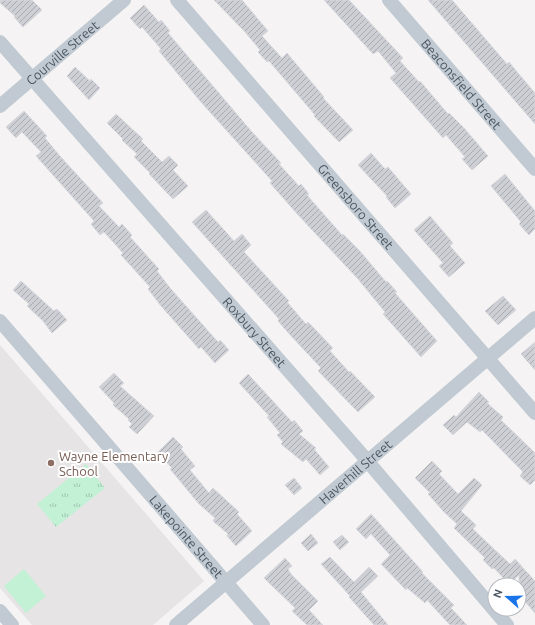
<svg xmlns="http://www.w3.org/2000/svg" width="535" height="625" viewBox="0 0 535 625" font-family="Ubuntu,sans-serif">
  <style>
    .education { fill: #e6e4e5 }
    .grass { fill: url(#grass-tufts) }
    .garden { fill: #c3f1d5 }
    .building { fill: url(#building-hatch); stroke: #d7d9de }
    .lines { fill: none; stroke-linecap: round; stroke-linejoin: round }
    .minor { stroke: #c1cad2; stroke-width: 14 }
    .education-dot { fill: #8d6e63; stroke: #fff; stroke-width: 1.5 }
    .labels { text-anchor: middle; stroke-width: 4; stroke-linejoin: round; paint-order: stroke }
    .street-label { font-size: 13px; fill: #4a5661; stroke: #fff }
    .education-label { font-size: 13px; fill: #785e54; stroke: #fff; text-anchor: start }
  </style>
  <defs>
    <pattern id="grass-tufts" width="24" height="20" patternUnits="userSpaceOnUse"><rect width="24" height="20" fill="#c3f1d5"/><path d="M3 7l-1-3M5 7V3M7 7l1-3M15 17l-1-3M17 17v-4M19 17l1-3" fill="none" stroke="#a0c6b0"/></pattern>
    <pattern id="building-hatch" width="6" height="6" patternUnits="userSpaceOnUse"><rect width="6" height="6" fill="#cdcfd5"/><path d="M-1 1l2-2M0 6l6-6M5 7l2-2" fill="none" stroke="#a8abb0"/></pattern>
  </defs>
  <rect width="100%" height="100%" fill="#f5f3f3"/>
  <path class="education" d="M0,345L204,581L153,625H32L0,588Z"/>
  <path class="grass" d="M86,464L105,488L56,527L37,504Z"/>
  <path class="garden" d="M24,569L46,596L26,613L4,586Z"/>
  <path class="building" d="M0,0H32L42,10L23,27L14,17L15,16L0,3Z
    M214,0H242L268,31L262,36L282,58L287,53L324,97L323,98L353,130L339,142L314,116L315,115L269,61L267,62L258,52L260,50L245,32Z
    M324,0H349L403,58L400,61L419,82L420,81L448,114L449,113L464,128L488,156L472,170L462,159L465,157L446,135L443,138L390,78L396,73L378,51L373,54Z
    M428,0H452L507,64L509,62L518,73L535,93V124Z
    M144,5L159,22L161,20L170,31L168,33L252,132L281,163L279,164L299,186L301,184L309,194L307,195L313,202L342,235L343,234L359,250L386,282L387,281L397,292L395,293L437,341L421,357L383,314L385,312L358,279L299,216L270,183L272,181L200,101L159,51L161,49L142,27L140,29L130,18Z
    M75,67L90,81L91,79L100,88L89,100L67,76Z
    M24,111L47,136L45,138L59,155L103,203L99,206L119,227L122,224L132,235L130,237L159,269L157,271L170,288L218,342L220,340L229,350L215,363L201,347L199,349L161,306L148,289L150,287L121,255L123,253L104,232L100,235L91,224L94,221L36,156L41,152L22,132L16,138L6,127Z
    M116,114L143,139L141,141L162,162L169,156L178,165L173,170L188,186L173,199L149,174L150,173L134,157L137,154L122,140L123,139L107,123Z
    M371,153L385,169L388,167L411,194L395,208L386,197L387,196L358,165Z
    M505,174L535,211V229L529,235L519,224L521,222L491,186Z
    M206,210L234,241L242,234L251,245L244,252L289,301L287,302L306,324L308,322L333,348L330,351L349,372L350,371L375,397L358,412L318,371L321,368L292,337L278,321L279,319L192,222Z
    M430,216L453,243L450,246L465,263L449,277L439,266L443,263L414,230Z
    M21,281L54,311L57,309L67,320L52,333L43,321L27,306L29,304L13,290Z
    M503,296L516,310L498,325L485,311Z
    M535,342V370L521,354Z
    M114,373L124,383L120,386L154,416L137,434L129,427L132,424L128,420L129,419L113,405L114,403L99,387Z
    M248,374L292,422L294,420L303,431L299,434L316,448L314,449L329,467L320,475L306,459L303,462L281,444L283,442L277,435L280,433L267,417L269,416L239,383Z
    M479,392L489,402L487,403L503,417L501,420L535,453V480L530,485L520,476L523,472L482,430L480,432L467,422L453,435L443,425L454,415L456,417Z
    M173,437L183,447L181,449L195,466L190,470L209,493L213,488L239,512L237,514L252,531L236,546L227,536L228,534L213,521L215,518L199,504L170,469L172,468L157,453Z
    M432,461L442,471L439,474L458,494L474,478L482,485L461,511L476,525L473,529L494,549L510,564L515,559L535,581V613L519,595V575L509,584L494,568L492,569L483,560L485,558L454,528L457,524L443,511L428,494L430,493L415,478Z
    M294,478L302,488L294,495L285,485Z
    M371,514L423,572L422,573L454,605L451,608L467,625H450L427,600L425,603L407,588L406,590L381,564L390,555L371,534L366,539L356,529Z
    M311,534L318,543L308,551L301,543Z
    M342,535L349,542L340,550L333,542Z
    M330,557L354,582L369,567L378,576L361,592L388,625H374L349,597L350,596L321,564Z
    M285,558L292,566L288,569L291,574L318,601L309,610L323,625H307L292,611L295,608L264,578Z"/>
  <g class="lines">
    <g class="minor">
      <path id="s1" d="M177,0L535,413"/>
      <path id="s2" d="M389,0L535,169"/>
      <path id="s3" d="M0,42L358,450L507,625"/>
      <path id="s4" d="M0,106L124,0"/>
      <path id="s5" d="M0,321L263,625"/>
      <path d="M0,611L12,625"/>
      <path id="s6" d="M176,625L535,318"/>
    </g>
  </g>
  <circle class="education-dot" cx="51" cy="463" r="4"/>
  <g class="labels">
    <g class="street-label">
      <text dy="5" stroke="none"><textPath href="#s4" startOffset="82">Courville Street</textPath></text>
      <text dy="5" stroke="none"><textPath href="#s2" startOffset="111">Beaconsfield Street</textPath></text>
      <text dy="5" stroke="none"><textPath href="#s1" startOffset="273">Greensboro Street</textPath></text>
      <text dy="5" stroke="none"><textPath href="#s3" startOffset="386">Roxbury Street</textPath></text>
      <text dy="5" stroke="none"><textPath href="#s6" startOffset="236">Haverhill Street</textPath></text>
      <text dy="5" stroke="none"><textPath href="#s5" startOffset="285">Lakepointe Street</textPath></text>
    </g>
    <g class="education-label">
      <text x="59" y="461">Wayne Elementary<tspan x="59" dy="15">School</tspan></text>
    </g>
  </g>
  <g transform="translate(507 597) rotate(290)"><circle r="19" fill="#ffffff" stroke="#b7bbc0"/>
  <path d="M0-3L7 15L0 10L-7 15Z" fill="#1a73e8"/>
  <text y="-6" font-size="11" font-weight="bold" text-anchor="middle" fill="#4a5661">N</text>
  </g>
</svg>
